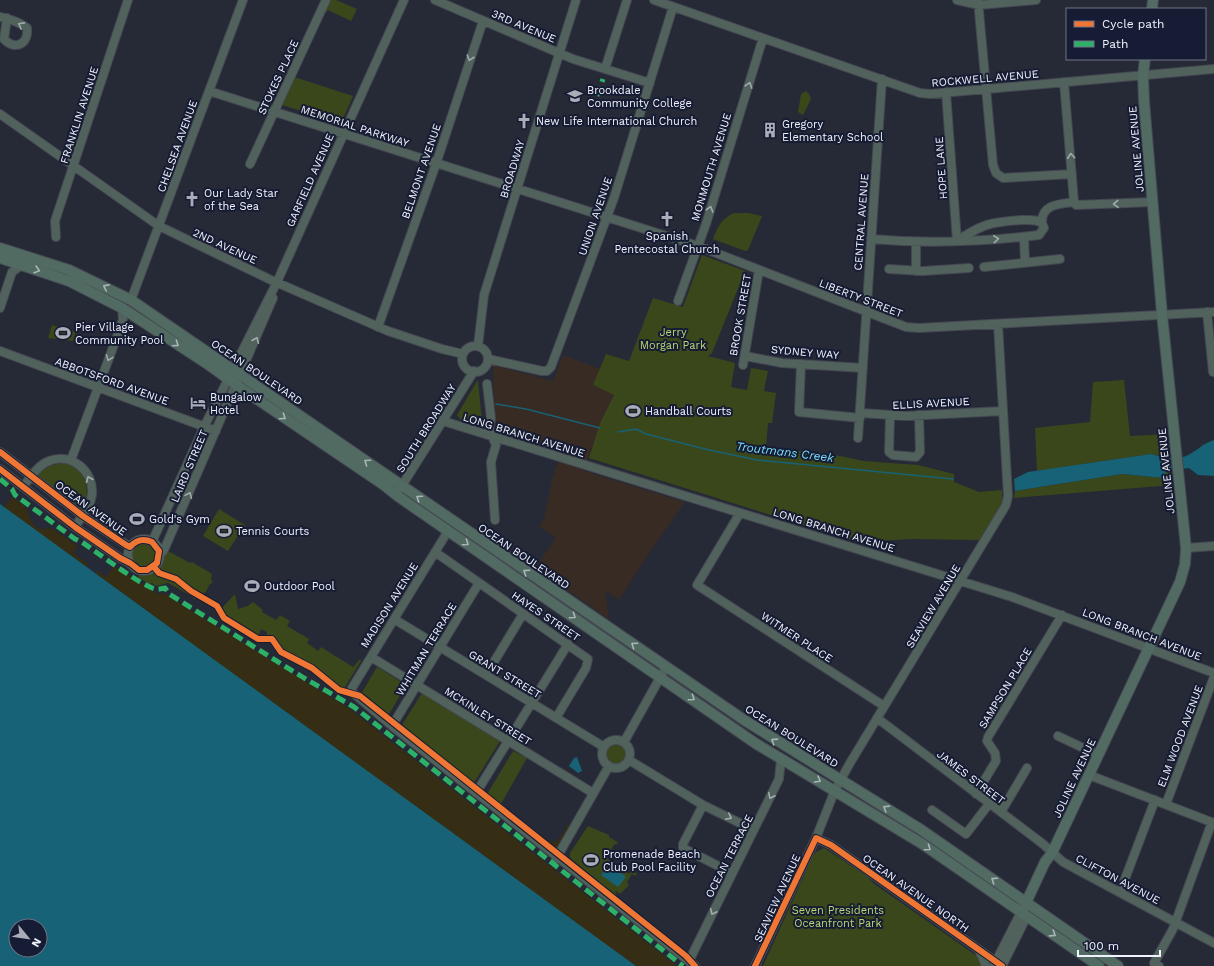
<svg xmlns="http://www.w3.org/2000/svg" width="1214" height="966" viewBox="0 0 1214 966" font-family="'Work Sans',sans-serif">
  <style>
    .industrial { fill: #372b23 }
    .green { fill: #3a471a }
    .sand { fill: #352d14 }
    .water { fill: #176276; fill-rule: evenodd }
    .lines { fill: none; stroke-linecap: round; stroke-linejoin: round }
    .stream { stroke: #176276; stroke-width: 1.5 }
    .minor-casing { stroke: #444751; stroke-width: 10 }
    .major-casing { stroke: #444751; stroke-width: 12 }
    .minor { stroke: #51625c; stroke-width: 8 }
    .major { stroke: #516b62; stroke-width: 10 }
    .quiet { stroke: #2db169; stroke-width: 5; stroke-dasharray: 10 5; stroke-linecap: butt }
    .cycleway-casing { stroke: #161c33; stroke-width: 8 }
    .cycleway { stroke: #f07635; stroke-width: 6 }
    .oneway { stroke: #a1abad }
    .oneway2 { stroke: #a9b6b8 }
    .labels { text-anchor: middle; stroke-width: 4; stroke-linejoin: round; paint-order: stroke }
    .street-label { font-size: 11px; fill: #f1f4fe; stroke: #161c33 }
    .poi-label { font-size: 11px; fill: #f1f4fe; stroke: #161c33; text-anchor: start }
    .park-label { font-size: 11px; fill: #bad774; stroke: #161c33 }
    .water-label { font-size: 12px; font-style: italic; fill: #78defc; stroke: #161c33 }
  </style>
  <rect width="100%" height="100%" fill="#262a37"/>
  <path class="industrial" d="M563,355L600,369L594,385L614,394L600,423L584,471L685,502L652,549L619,600L605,590L609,619L535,568L556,538L539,526L544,519L552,480L562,451L499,432L495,428L493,365L553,381Z"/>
  <path class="green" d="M329,0H336L357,9L351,21L328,10L326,13L324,12Z
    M294,77L353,96L341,123L282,105Z
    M806,91L809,94L811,99L803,115L798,112L801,94Z
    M734,213H748L762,216L748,250L745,251L713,239C718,226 721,219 734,213Z
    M702,255L745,271L712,353L708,356L735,363L731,387L747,390L751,368L768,371L764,391L776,393L772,423H768L766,448L825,453L864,461L918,465L954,474V482L979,492L1002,490V503L979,540L913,539L857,542L589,458L600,423L614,395L593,385L606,354L629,361L653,298L683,307Z
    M52,325L76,332L73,341L48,338Z
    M1124,380L1130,436L1167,434L1170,458L1151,454L1037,471L1035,428L1090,422L1093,382Z
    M477,381H478L482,421L477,424L460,419L457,415Z
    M66,462L77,466L86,482L87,496L82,510H80L44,481L38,478V473L50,466Z
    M1171,470L1173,485L1014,498L1015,491L1122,474L1163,478L1167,471Z
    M219,509L245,525L228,551L203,536Z
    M131 555a13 13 0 1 1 26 0a13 13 0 1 1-26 0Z
    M170,552L190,563L192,562L212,574L211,579L213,582L209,585L206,592L199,596L201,597L194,599L193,597L168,583L156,586L152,583L149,584L138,577L139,575C156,577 160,567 167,553Z
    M235,594L238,609L248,606L253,602L263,610L262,612L276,620L280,615L290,621L287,626L309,639L307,643L318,651L321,647L353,667L360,659L361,661L343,690L319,674L311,666L298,661L282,651L274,639L267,637V632L261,629L258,637L226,617L221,609Z
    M377,667L406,685L388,716L360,696Z
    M422,693L500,741L472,786L400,728Z
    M606 754a11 11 0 1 1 22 0a11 11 0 1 1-22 0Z
    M513,751L527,758L501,804H496L486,796Z
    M588,826L609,835V837L619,843L615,844L609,852L608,851L604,856L629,874L632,870L637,874L635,876L632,874L627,882L629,885L620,894L616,891L615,892L617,894L615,895L570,858V853Z
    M824,848L868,877L873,883L991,966H763L813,856L816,852Z"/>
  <path class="sand" d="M12,497C16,500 25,505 27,510C32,523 33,532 51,528L78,546L73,553L88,564L86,568L95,574L97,571L106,577L114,566L158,594L163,593L350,709L677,966H567L0,509L2,510Z
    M572,821L573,822L556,853L525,828L526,824C533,830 543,835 547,841L556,842L564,832L566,825L569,826Z"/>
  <path class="water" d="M1214,440V476L1198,475L1189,468L1167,471L1163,478L1122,474L1015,491L1014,479L1028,472L1151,454C1162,457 1174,460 1186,456C1196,452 1203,443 1214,440Z
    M0,504L636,966H0ZM16,926H40V950H16Z
    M577,757L582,771L578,773L569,766L574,758Z
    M610,864L626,877L618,887L601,875Z"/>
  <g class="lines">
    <path class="stream" d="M496,404L526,409L600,428
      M618,432L636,429L646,434L709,450L757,460L953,479"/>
    <g class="minor-casing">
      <path id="minor" d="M435,0L573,59L650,83
        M654,0L920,93L930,94L1214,69
        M957,0L979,5L1036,0
        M978,0L993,165L996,173L1003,178L1072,174
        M0,17C10,19 19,22 27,28C29,44 15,51 4,39L7,18
        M605,69L627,0
        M1064,82L1074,202L1076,205L1153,202
        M209,91L698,246L906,327L919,328L1214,312
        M946,92L957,241
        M0,114L159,226L271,280L388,331L442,349L463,354
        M250,164L326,0
        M1042,223C1041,204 1060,204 1074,202
        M56,237L55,221L128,0
        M1024,237L1025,262
        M871,239C927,244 982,242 1039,235L1044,228L1042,223C1036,219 1029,220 1021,220C991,222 982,224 957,241
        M916,243V271
        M984,267L1060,259
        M889,269L923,271L969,268
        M131,300L243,0
        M678,301L706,224L763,38
        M0,308L12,272L22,265
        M1207,312L1213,372
        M378,327L436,164L483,21
        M478,346L484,295L576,0
        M462 359a13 13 0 1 1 26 0a13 13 0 1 1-26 0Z
        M0,351L216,431
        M745,356L782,363L863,368
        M488,359L542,371H547L551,367L614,198L673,7
        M801,364L799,412L860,418
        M743,365L759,270
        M487,384L491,418L489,430L496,445L491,462L495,520
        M861,413L907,416L1003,411
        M890,416L889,452L893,455L916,457L920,452L919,415
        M443,421L1012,597L1214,673
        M858,438L882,79
        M0,452L83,516L130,547
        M71,460L121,326L123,319L122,308
        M0,469L75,527L120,558L130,563
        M23,487C30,478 38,465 49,461C71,452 94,471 92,494C91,506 81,517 75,527
        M396,495L474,371
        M740,513L697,585L884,706
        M448,531L352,688V692L392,726L695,966
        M128 555a16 16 0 1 1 32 0a16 16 0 1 1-32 0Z
        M152,542L204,427L277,282L404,0
        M1186,548L1214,546
        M435,552L588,659L586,668L556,718
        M160,555L164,550L273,298
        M394,619L604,747
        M371,657L593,793
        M486,675L523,614
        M877,718L1043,844L1063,862L1214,943
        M392,726L479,583
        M1058,736L1098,755
        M602 754a14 14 0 1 1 28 0a14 14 0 1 1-28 0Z
        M624,742L666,667
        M629,760L703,805L754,830
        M1089,775L1214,823
        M476,793L568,644
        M976,794L996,761L995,753L987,741L988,737L1062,615
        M1166,804L1214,677
        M703,805L683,844V848L732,873
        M932,810L966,834L989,804
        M1001,812L1027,768
        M816,838L831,845L1002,966
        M556,859L609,766
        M1120,892L1155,800
        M979,950L986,966
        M689,961L779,779L781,759
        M994,965L1021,912
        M755,966L816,838L835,790L850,763L1006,505L1008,496L998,324
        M1002,966L1027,916
        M1159,966L1154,963L1173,929L1212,822"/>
    </g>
    <g class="major-casing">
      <path id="major" d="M1152,9L1153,0
        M0,248L69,270L131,300L744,720L920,829L1118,966
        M0,258L69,281L122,308L206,363L245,391L384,485L399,497L755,743L921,843L1099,966
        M1024,907L1045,862L1052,853L1180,582L1185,564L1186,548L1162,314L1144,101L1143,75L1145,59"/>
    </g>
    <use href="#minor" class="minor"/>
    <use href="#major" class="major"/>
    <path class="quiet" d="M597,96L603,79
      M0,479L12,489L15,495L75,539L82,542C95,551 144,588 156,589C159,590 162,588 165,588L169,594L304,678L354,707L683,966"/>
    <g class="cycleway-casing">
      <path id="cycleway" d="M0,452L83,516L126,545L130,547C136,540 143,538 152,542L159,551L157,563L147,570H139L130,563L120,558L75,527L0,469
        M154,567L159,573L176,579L191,591L217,606L224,618L258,639H272L281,652L312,668L339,690L360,696L686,956L695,966
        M755,966L816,838L831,845L1002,966"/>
    </g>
    <use href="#cycleway" class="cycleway"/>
  </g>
  <defs><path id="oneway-chevron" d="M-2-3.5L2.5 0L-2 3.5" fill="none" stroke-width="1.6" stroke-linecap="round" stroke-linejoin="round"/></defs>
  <g class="oneway">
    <use href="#oneway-chevron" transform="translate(21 25) rotate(-151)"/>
    <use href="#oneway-chevron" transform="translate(470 58) rotate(109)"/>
    <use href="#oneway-chevron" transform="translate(749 85) rotate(-72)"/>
    <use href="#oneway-chevron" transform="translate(1071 156) rotate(-95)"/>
    <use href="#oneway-chevron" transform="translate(1116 204) rotate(177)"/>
    <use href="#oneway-chevron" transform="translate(710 209) rotate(-73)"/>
    <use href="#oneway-chevron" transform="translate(996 239) rotate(-5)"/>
    <use href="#oneway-chevron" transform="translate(256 340) rotate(-67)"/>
    <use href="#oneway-chevron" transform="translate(109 358) rotate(111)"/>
    <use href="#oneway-chevron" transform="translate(89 479) rotate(-113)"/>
    <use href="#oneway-chevron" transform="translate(189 495) rotate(-66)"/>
    <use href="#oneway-chevron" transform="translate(771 796) rotate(116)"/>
    <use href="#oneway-chevron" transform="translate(729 817) rotate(27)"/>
    <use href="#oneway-chevron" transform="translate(713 912) rotate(116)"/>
  </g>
  <g class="oneway2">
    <use href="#oneway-chevron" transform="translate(37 270) rotate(17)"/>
    <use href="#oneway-chevron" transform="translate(106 287) rotate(-154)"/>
    <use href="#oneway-chevron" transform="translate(176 344) rotate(34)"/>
    <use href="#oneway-chevron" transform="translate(283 417) rotate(34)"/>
    <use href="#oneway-chevron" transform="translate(367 462) rotate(-145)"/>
    <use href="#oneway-chevron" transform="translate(419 498) rotate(-146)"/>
    <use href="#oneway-chevron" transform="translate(466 543) rotate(35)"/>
    <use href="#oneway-chevron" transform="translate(526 572) rotate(-146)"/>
    <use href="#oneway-chevron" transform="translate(573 616) rotate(35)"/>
    <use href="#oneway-chevron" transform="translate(634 645) rotate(-145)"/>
    <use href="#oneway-chevron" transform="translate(692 698) rotate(35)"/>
    <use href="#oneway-chevron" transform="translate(774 741) rotate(-147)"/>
    <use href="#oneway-chevron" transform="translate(818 780) rotate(30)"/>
    <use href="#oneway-chevron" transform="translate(886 808) rotate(-148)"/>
    <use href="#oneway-chevron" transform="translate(928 848) rotate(35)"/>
    <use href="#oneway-chevron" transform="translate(994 880) rotate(-146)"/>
    <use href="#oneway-chevron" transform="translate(1053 934) rotate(33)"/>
  </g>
  <defs>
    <g id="university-bare" transform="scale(1.2)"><path d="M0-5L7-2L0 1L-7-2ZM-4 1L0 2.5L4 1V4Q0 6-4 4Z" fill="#aaadb8" stroke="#161c33" stroke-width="2.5" paint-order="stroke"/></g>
    <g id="church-bare" transform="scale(1.2)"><path d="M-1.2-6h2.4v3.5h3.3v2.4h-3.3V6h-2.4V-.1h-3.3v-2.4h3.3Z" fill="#aaadb8" stroke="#161c33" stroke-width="2.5" paint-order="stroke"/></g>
    <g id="building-bare" transform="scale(1.2)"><path d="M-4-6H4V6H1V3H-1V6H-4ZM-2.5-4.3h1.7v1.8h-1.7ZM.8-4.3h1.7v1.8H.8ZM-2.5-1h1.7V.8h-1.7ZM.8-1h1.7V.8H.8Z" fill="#aaadb8" stroke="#161c33" stroke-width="2.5" paint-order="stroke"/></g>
    <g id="stadium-bare" transform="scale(1.2)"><path d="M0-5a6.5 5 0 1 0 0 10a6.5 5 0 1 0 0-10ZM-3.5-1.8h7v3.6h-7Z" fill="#aaadb8" stroke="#161c33" stroke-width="2.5" paint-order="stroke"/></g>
    <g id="hotel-bare" transform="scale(1.2)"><path d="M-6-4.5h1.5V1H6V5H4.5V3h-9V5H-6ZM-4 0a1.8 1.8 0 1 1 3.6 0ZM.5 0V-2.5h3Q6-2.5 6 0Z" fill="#aaadb8" stroke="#161c33" stroke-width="2.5" paint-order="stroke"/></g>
  </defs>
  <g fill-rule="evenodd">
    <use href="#university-bare" x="575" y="96"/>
    <use href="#church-bare" x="524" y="121"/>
    <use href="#building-bare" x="770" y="130"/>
    <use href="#church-bare" x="192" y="199"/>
    <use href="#church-bare" x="667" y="219"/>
    <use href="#stadium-bare" x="63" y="333"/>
    <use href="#hotel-bare" x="198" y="403"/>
    <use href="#stadium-bare" x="633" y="411"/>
    <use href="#stadium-bare" x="137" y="519"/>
    <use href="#stadium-bare" x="224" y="531"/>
    <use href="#stadium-bare" x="252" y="586"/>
    <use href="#stadium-bare" x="591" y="860"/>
  </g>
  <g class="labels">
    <g class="street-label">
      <text transform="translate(524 26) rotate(23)" y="4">3RD AVENUE</text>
      <text transform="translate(278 77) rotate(-65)" y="4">STOKES PLACE</text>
      <text transform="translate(985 78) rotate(-5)" y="4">ROCKWELL AVENUE</text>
      <text transform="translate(79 115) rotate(-72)" y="4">FRANKLIN AVENUE</text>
      <text transform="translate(355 126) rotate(18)" y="4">MEMORIAL PARKWAY</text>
      <text transform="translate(177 146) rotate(-70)" y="4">CHELSEA AVENUE</text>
      <text transform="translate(1136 149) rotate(-95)" y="4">JOLINE AVENUE</text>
      <text transform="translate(711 167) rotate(-73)" y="4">MONMOUTH AVENUE</text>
      <text transform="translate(941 168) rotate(-94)" y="4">HOPE LANE</text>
      <text transform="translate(512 169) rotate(-73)" y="4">BROADWAY</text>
      <text transform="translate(421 171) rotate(-71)" y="4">BELMONT AVENUE</text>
      <text transform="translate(310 180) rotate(-66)" y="4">GARFIELD AVENUE</text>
      <text transform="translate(595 216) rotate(-71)" y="4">UNION AVENUE</text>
      <text transform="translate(861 222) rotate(-86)" y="4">CENTRAL AVENUE</text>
      <text transform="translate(225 246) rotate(25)" y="4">2ND AVENUE</text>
      <text transform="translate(861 298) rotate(21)" y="4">LIBERTY STREET</text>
      <text transform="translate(740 315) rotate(-80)" y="4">BROOK STREET</text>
      <text transform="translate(805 352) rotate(5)" y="4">SYDNEY WAY</text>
      <text transform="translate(257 372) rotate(34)" y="4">OCEAN BOULEVARD</text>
      <text transform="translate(112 381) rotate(20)" y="4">ABBOTSFORD AVENUE</text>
      <text transform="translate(931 403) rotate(-3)" y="4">ELLIS AVENUE</text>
      <text transform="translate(426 428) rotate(-58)" y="4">SOUTH BROADWAY</text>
      <text transform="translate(524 435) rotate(17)" y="4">LONG BRANCH AVENUE</text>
      <text transform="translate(189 466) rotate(-67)" y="4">LAIRD STREET</text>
      <text transform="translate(1166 471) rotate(-96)" y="4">JOLINE AVENUE</text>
      <text transform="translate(91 508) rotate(36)" y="4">OCEAN AVENUE</text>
      <text transform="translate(834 530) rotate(17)" y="4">LONG BRANCH AVENUE</text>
      <text transform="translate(524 556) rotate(34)" y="4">OCEAN BOULEVARD</text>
      <text transform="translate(389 605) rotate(-58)" y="4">MADISON AVENUE</text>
      <text transform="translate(933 606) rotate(-59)" y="4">SEAVIEW AVENUE</text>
      <text transform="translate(546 616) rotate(34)" y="4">HAYES STREET</text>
      <text transform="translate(1142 634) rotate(21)" y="4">LONG BRANCH AVENUE</text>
      <text transform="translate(797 637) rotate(33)" y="4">WITMER PLACE</text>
      <text transform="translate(426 649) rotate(-59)" y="4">WHITMAN TERRACE</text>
      <text transform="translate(505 674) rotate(31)" y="4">GRANT STREET</text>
      <text transform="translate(1005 688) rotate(-59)" y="4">SAMPSON PLACE</text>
      <text transform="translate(488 716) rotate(32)" y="4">MCKINLEY STREET</text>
      <text transform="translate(792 736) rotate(32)" y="4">OCEAN BOULEVARD</text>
      <text transform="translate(1180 736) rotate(-69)" y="4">ELM WOOD AVENUE</text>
      <text transform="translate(971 777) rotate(37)" y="4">JAMES STREET</text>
      <text transform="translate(1074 778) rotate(-65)" y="4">JOLINE AVENUE</text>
      <text transform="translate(729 856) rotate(-63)" y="4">OCEAN TERRACE</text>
      <text transform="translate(1118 879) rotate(28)" y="4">CLIFTON AVENUE</text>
      <text transform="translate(916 893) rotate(35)" y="4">OCEAN AVENUE NORTH</text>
      <text transform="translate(777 898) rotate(-65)" y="4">SEAVIEW AVENUE</text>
    </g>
    <g class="poi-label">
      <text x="587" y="94">Brookdale<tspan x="587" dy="13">Community College</tspan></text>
      <text x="536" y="125">New Life International Church</text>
      <text x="782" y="128">Gregory<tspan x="782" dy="13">Elementary School</tspan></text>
      <text x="204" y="197">Our Lady Star<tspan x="204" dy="13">of the Sea</tspan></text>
      <text x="667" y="240" text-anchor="middle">Spanish<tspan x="667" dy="13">Pentecostal Church</tspan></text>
      <text x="75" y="331">Pier Village<tspan x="75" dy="13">Community Pool</tspan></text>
      <text x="210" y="401">Bungalow<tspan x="210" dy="13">Hotel</tspan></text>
      <text x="645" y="415">Handball Courts</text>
      <text x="149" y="523">Gold's Gym</text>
      <text x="236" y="535">Tennis Courts</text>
      <text x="264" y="590">Outdoor Pool</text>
      <text x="603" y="858">Promenade Beach<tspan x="603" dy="13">Club Pool Facility</tspan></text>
    </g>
    <g class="park-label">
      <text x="673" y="336">Jerry<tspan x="673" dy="13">Morgan Park</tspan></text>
      <text x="838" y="914">Seven Presidents<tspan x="838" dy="13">Oceanfront Park</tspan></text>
    </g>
    <g class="water-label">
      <text transform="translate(785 452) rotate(7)" y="4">Troutmans Creek</text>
    </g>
  </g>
  <rect x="1066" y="8" width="140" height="52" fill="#161c33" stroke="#6e7284"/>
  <rect x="1074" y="21" width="20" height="6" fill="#f07635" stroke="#6e7284"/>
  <text x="1102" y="28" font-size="12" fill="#f1f4fe">Cycle path</text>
  <rect x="1074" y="41" width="20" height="6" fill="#2db169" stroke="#6e7284"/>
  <text x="1102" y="48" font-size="12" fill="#f1f4fe">Path</text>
  <g transform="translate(28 938) rotate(119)"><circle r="19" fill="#161c33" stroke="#6e7284"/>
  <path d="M0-3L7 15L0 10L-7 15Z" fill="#aaadb8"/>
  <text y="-6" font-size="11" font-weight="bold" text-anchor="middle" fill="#f1f4fe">N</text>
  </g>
  <path d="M1078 950v6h82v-6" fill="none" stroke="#f1f4fe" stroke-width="2"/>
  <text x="1084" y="950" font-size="12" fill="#f1f4fe" stroke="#161c33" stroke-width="3" paint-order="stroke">100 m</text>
</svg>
